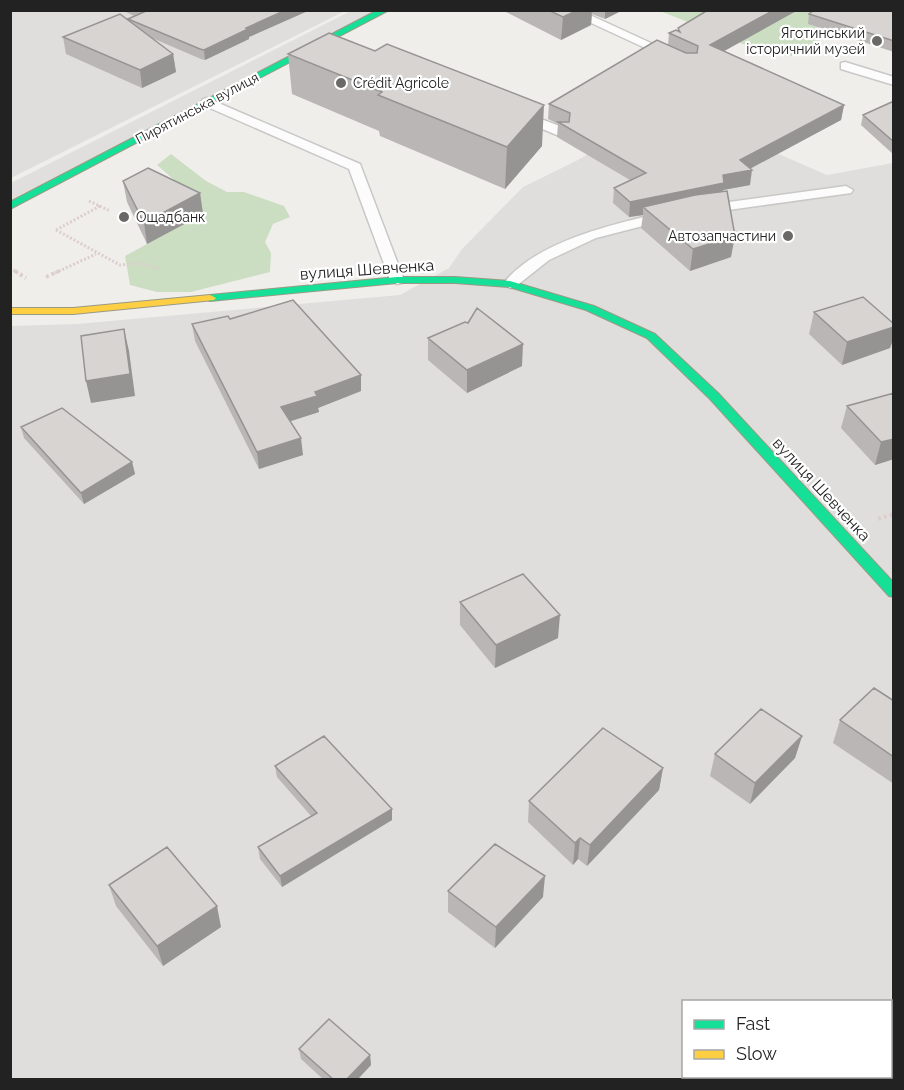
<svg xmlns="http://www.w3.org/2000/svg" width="904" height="1090" viewBox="0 0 904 1090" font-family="Raleway,sans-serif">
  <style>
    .residential { fill: #dfdedc; fill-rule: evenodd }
    .forest { fill: #cbdec1 }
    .parking { fill: #e0dfde }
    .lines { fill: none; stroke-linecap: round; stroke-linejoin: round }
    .lane-casing { stroke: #c9c8c7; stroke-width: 3 }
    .fast-casing { stroke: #999a82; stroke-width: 2 }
    .slow-casing { stroke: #999a82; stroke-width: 2 }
    .path-far1 { stroke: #dccecd; stroke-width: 3; stroke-dasharray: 2 2; stroke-linecap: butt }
    .path { stroke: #dccecd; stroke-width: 4; stroke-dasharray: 3 3; stroke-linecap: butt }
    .lane { fill: #fdfcfc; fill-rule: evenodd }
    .fast { fill: #16e098; fill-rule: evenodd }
    .slow { fill: #ffcf43; fill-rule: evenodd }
    .wall { fill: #b9b6b5 }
    .shaded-wall { fill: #969493 }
    .building { fill: #d7d4d2; stroke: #969493; stroke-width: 1.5 }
    .poi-dot { fill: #6a6968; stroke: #fff; stroke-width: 2 }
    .labels { text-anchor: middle; stroke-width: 4.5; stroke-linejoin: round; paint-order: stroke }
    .far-poi-label { font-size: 14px; fill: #222; stroke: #fff; text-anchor: end }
    .far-street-label { font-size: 14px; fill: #222; stroke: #fff }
    .street-label { font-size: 16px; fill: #222; stroke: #fff }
  </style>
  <rect width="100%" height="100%" fill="#f0eeeb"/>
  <path class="residential" d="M11,11H345L11,178Z
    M673,108L827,175L893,163V1079H11L10,326L77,324L400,295L449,268L462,249L523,187L574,162ZM684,1002H890V1076H684Z"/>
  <path class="forest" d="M660,11H832L811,25L827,30C819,44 808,54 791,56C772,59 684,20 660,11Z
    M171,154L206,181L227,192H244L284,206L290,217L273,224L265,242L271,253L270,272L191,292H157L130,285L125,256L202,214L180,185L157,165Z"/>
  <path class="parking" d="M351,11H379L11,201V183Z"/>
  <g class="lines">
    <g class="lane-casing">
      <path id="lane" d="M563,10H579L677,55L675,58H667Z
        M845,62L894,77V85L841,69V63Z
        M207,98L360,164L404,280L402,283L397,284L390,280L349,169L203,105L201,102L203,99Z
        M520,111L567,129L568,132L567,135H557L516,118L514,115L516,112Z
        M846,186L853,190L851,193L707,213L700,209L707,205Z
        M665,212L670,213L672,216L670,219L596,238L549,260L515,287L510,288L503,284C536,241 614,224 665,212Z"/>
    </g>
    <g class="fast-casing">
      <path id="fast" d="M378,10H389L10,209V202Z
        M397,277H455L510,281L594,306L655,334L718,393L894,583V597L889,596L710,399L647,338L586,310L509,287L455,283H397L210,301L204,298L210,295Z"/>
    </g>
    <g class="slow-casing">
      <path id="slow" d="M210,295L216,298L214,300L73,314H10V308H73Z"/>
    </g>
    <path class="path-far1" d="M89,201L110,211
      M56,230L120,265L139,263L162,269
      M56,230L100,206
      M10,268L18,273
      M55,273L96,254"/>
    <path class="path" d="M15,271L26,278
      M46,277L59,271
      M878,519L894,514"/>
    <use href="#lane" class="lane"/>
    <use href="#fast" class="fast"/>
    <use href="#slow" class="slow"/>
  </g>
  <path class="wall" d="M122,10H310L249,37V39L205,60L201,59L152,38L173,54L176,72L142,88L66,54L63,37L128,21V19L134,16Z
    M502,10H623L605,19L592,14L591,25L561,40Z
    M798,10L724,51L844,105L841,120L750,168V185L723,190L731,257L690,271L641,228L643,215L629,217L613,203L614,188L630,180L557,137L558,124L548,119L549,104L668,45L669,33L678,31V28Z
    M894,10V52L808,24L809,14Z
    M288,54L542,146L505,189L380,136L379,131L292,94Z
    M894,101V155L861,125L863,115Z
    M123,181L200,193L203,214L147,244L127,202Z
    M814,312L894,324V337L890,348L842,365L809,334Z
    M230,319L361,375V391L318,408L319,412L290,421L303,455L259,469L195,341L192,324Z
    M428,338L522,366L467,393L428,360Z
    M894,393V459L875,465L841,428L847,406Z
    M21,427L132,462L135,474L84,504L24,438Z
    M460,602L558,638L495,668L460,625Z
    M894,701V784L833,743L840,720Z
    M802,736L795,758L750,804L710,776L715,754Z
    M275,766L392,809V820L282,887L260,859L258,847L311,816L277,777Z
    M663,768L659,790L587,866L578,859L573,865L528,822L529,801Z
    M109,885L221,927L163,966L116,906Z
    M448,891L543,897L495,948L448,912Z
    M299,1049L370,1055L371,1065L357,1080H324L301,1059Z"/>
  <path class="shaded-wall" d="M286,10H310L249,37V39L205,60L204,50L246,28Z
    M578,10H592L591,25L561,40L563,17Z
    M605,10H623L605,19Z
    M774,10H798L708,60L710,45Z
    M173,54L176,72L142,88L140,70Z
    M544,105L542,146L505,189L507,147Z
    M844,105L841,120L746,171L752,170L750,185L723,190L722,199L643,207V215L629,217L630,202L723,175L740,160Z
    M200,193L203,214L147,244L144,223Z
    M735,236L731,257L690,271L693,249Z
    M894,327V337L890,348L842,365L847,342Z
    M124,329L129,351L135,396L91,403L86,381Z
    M523,344L522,366L467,393V370Z
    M361,375V391L318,408L319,412L282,424L281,407L315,392Z
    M301,438L303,455L259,469L257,452Z
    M894,439V459L875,465L881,442Z
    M132,462L135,474L84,504L81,493Z
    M560,615L558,638L495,668L496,645Z
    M802,736L795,758L750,804L755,783Z
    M663,768L659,790L587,866L590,845Z
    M392,809V820L282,887L280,876Z
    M580,838L578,859L573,865L575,843Z
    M545,876L543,897L495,948L496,927Z
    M217,906L221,927L163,966L157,946Z
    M370,1055L371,1065L357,1080H346Z"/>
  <path class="building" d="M143,10H286L246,28L248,29L204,50L200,49L128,19L146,11Z
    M548,10H578L563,17Z
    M708,10H774L710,45L844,105L740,160L752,170L723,175L724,183L630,202L614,188L646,173L558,122H569L570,113L549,104L657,40L686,53H697L698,46L669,33L676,30L680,32L678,28Z
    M814,10H894V41L809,14Z
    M120,14L173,54L140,70L63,37Z
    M329,33L375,51L387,44L544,105L507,147L378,95L382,92L288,54Z
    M894,101V142L863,115Z
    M148,168L200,193L144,223L123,181Z
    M727,191L735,236L693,249L643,207L695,195Z
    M863,297L894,324V327L847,342L814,312Z
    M293,300L361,375L315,392L317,396L281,407L301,438L257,452L192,324L228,316L230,319Z
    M477,308L523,344L467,370L428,338L465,322L468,323Z
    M124,329L130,374L86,381L81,336Z
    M894,393V439L881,442L847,406Z
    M62,408L132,462L81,493L21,427Z
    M523,574L560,615L496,645L460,602Z
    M874,688L894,701V757L840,720Z
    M761,709L802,736L755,783L715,754Z
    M603,728L663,768L590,845L580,838L575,843L529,801Z
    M324,736L392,809L280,876L258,847L317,813L275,766Z
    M495,844L545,876L496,927L448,891Z
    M167,847L217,906L157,946L109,885Z
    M329,1019L370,1055L346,1080H334L299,1049Z"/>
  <g class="poi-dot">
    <circle cx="877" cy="41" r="6"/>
    <circle cx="341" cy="83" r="6"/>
    <circle cx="124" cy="217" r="6"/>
    <circle cx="788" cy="236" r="6"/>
  </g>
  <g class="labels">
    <g class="far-poi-label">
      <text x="865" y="38">Яготинський<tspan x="865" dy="16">історичний музей</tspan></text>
      <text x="353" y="88" text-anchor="start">Crédit Agricole</text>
      <text x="136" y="222" text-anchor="start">Ощадбанк</text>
      <text x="776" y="241">Автозапчастини</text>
    </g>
    <g class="far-street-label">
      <text transform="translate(197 108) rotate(-28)" y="5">Пирятинська вулиця</text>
    </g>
    <g class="street-label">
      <text transform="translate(367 269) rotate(-4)" y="6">вулиця Шевченка</text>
      <text transform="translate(822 489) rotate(47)" y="6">вулиця Шевченка</text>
    </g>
  </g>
  <rect width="904" height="1090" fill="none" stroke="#222222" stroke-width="24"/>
  <rect x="682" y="1000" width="210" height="78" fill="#ffffff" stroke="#a7a7a7" stroke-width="1.5"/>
  <rect x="694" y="1020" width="30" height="9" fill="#16e098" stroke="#a7a7a7" stroke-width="1.5"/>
  <text x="736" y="1030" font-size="18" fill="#222222">Fast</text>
  <rect x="694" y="1050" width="30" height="9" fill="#ffcf43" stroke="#a7a7a7" stroke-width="1.5"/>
  <text x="736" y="1060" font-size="18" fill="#222222">Slow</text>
</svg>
